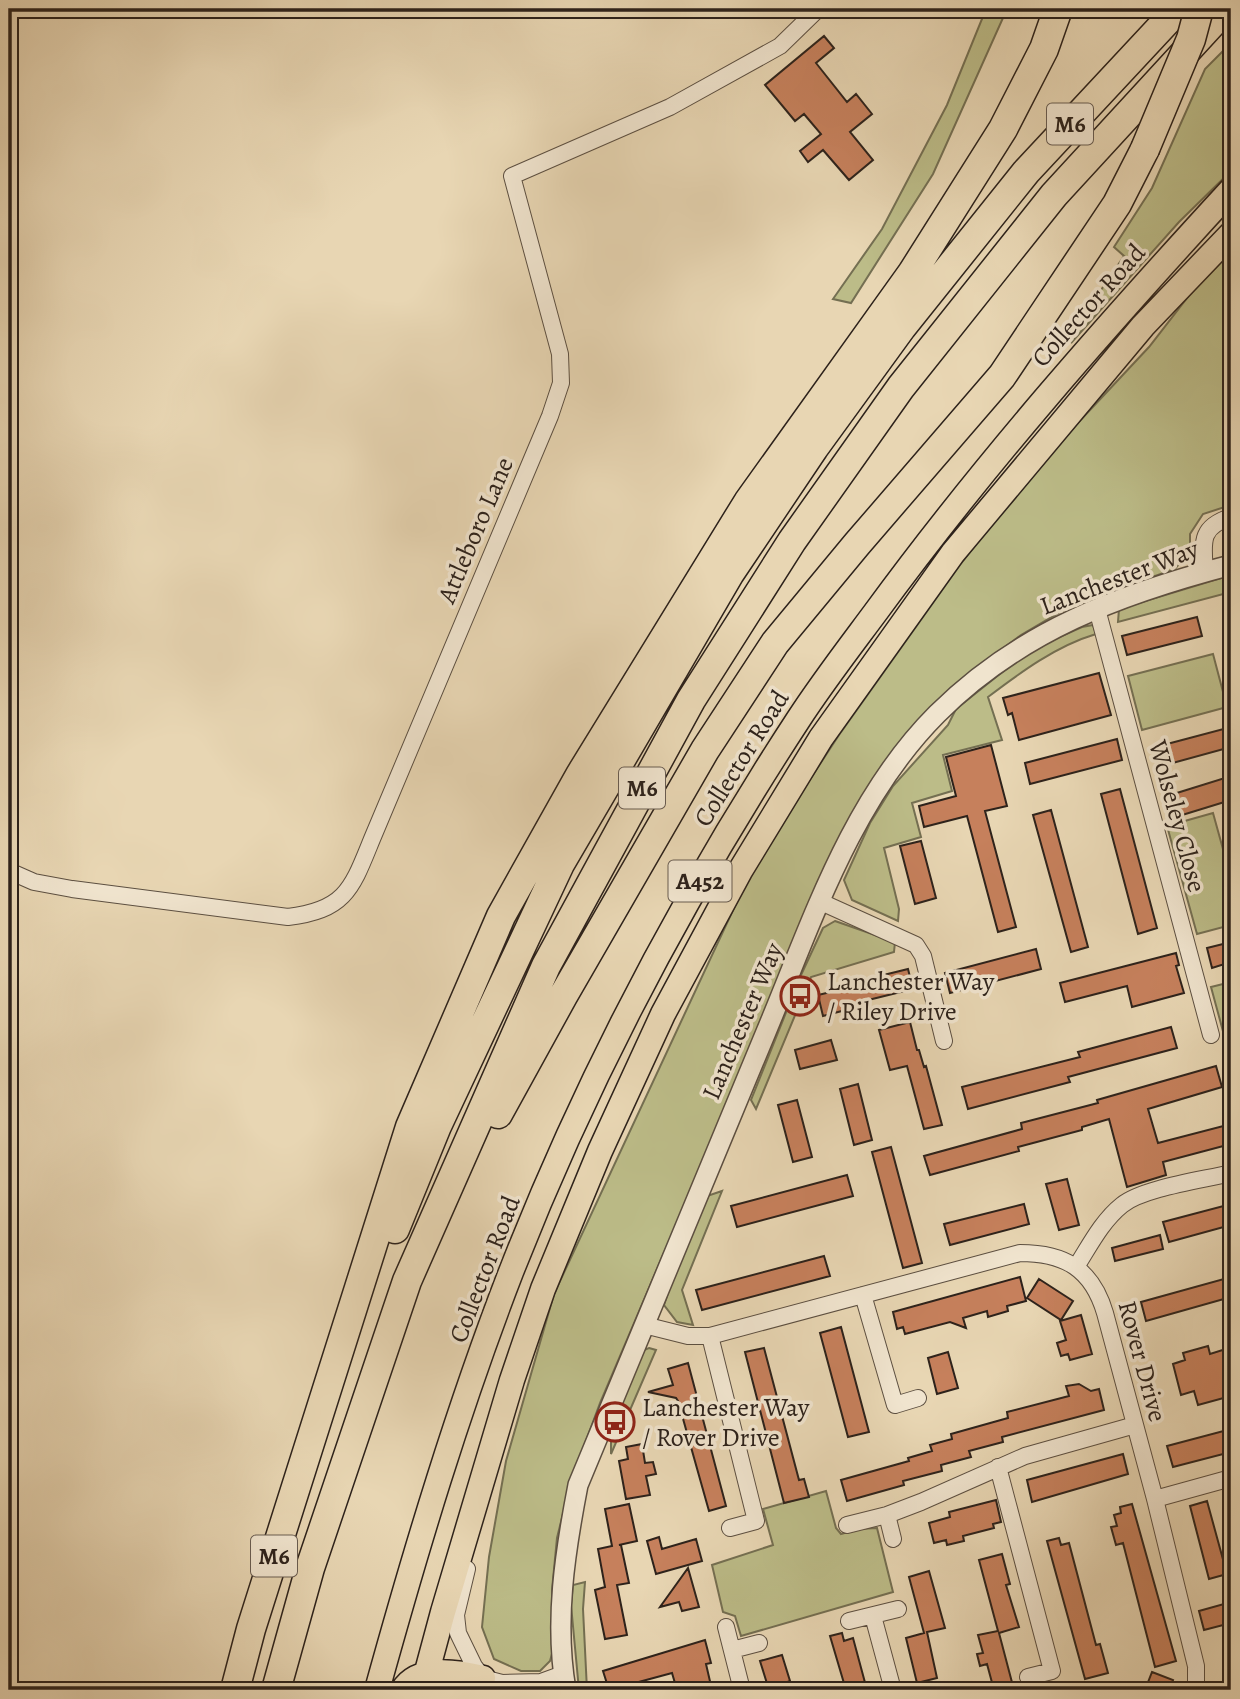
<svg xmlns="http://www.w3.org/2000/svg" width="1240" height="1699" viewBox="0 0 1240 1699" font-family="Alegreya,serif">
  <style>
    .green { fill: #bcbc88; stroke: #746f52; stroke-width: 2 }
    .building { fill: #c6805c; stroke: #2d221b; stroke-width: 2 }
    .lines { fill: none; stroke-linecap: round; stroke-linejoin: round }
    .minor-casing { stroke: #5c4f41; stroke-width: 18 }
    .tertiary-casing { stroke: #5c4f41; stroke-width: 22 }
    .trunk-casing { stroke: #2d221b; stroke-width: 27 }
    .motorway-casing { stroke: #2d221b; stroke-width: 31 }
    .minor { stroke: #f0e4ce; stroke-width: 16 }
    .tertiary { stroke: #f0e4ce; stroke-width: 19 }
    .trunk { stroke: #e8d6b3; stroke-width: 24 }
    .motorway { stroke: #e8d6b3; stroke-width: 28 }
    .motorway-bridge-casing { stroke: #2d221b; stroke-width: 31; stroke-linecap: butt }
    .motorway-bridge { stroke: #e8d6b3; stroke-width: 28 }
    .labels { text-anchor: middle; stroke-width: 7; stroke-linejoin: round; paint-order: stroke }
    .shield { fill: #f0e4ce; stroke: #685c51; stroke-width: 2 }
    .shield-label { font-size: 24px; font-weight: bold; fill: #2d221b }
    .street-label { font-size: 26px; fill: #2d221b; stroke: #f0e4ce }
    .poi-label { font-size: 26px; fill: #2d221b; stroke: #f0e4ce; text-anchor: start }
  </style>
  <rect width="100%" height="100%" fill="#e8d6b3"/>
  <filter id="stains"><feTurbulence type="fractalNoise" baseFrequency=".00286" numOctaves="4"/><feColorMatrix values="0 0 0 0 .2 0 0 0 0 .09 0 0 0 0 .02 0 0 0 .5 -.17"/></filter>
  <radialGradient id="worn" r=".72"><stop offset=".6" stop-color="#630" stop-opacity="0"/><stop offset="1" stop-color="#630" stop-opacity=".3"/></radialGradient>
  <path class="green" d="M986,9H1007L933,174L851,303L833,299L882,229L947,105Z
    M1231,43V171L1179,222L1071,343L1074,330L1124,256L1114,247L1152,188L1205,69Z
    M1231,251V505L1203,514L1190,534V551L1175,569L1101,595L1062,611L1021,635L958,682L920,721L877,776L663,1255L600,1403L571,1481L557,1538L552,1590L553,1650L550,1661L540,1671H521L494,1659L482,1627L489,1557L506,1461L554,1294L755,863L839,735L960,565L1030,474L1149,347L1191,293Z
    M1231,575V592L1118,622L1119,609Z
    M1093,625L1096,634C1056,646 1021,672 988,697L1002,740L943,755L952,791L912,803L921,837L884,848L899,909L898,921L852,900L844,880L870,823L893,786L948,725L956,709L1030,650L1082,627Z
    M1213,654L1227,707L1142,730L1128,676Z
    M1213,813L1231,878V925L1197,934L1167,826Z
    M835,921L895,942L894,952L811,977L756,1109L751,1100L801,975L823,928Z
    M1231,982V1033L1224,1035L1211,987Z
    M722,1191L682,1290L693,1325L677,1322L664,1305L669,1290L707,1196Z
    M649,1348L656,1350L611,1454V1425L644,1350Z
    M826,1491L836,1528L841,1534L858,1529L877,1528L893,1592L741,1636L735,1616L723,1612L712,1565L773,1545L763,1509Z
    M585,1582L583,1609L587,1690H579L571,1605L573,1585Z"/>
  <path class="building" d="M824,36L834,48L816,63L847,102L856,94L872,114L850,132L873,160L849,180L823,150L808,162L800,151L821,134L804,114L795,121L765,85Z
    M1197,617L1202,636L1127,655L1122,636Z
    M1099,673L1111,715L1019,740L1012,713L1008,715L1003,698Z
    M1231,727V747L1158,767L1152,748Z
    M1117,739L1122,760L1030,784L1025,763Z
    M991,745L1007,806L985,811L1016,927L998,932L967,816L924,827L919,806L956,796L946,757Z
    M1228,777L1231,800L1179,816L1178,813L1169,815L1164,797Z
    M1120,789L1157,928L1138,934L1101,794Z
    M1051,810L1088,947L1071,952L1033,815Z
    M921,841L936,898L915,904L900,846Z
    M1231,942V962L1212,968L1207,948Z
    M1036,949L1041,969L950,993L945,973Z
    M1176,953L1179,965L1176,966L1184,993L1132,1007L1127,986L1065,1002L1060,983Z
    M908,969L913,989L856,1003L857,1007L823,1016L818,995L852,987L851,983Z
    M910,1022L917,1050H919L924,1067L926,1066L942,1125L924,1129L907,1066L890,1070L879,1030Z
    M1171,1027L1177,1048L1068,1077L1070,1082L968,1109L962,1087L1080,1057L1078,1052Z
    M831,1040L837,1060L800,1069L795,1050Z
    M1216,1066L1222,1087L1148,1109L1158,1143L1231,1124V1144L1163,1162L1166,1175L1127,1187L1109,1119L1082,1127V1130L1018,1147L1019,1151L930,1175L924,1156L1022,1129L1021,1123L1098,1103L1097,1100Z
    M858,1084L872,1140L854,1145L840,1089Z
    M797,1100L812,1157L793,1162L778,1105Z
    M891,1147L922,1263L903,1268L872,1152Z
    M847,1175L853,1196L737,1227L731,1206Z
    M1067,1179L1079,1225L1059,1230L1046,1184Z
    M1024,1204L1029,1224L950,1245L944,1224Z
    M1231,1204V1225L1169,1242L1163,1222Z
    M1160,1235L1163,1249L1115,1261L1112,1248Z
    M824,1256L830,1276L702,1310L696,1290Z
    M1020,1277L1026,1301L1007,1306L1008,1311L988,1317L987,1311L963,1318L966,1328L950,1322L905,1334L903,1327L897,1329L893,1312Z
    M1231,1277V1297L1146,1321L1141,1302Z
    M1039,1279L1073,1301L1061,1320L1027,1298Z
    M1081,1315L1092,1354L1070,1360L1068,1354L1061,1356L1057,1343L1066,1340L1060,1321Z
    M841,1327L869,1432L848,1437L820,1333Z
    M1208,1346L1210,1354L1229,1348L1231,1356V1396L1198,1405L1194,1391L1181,1395L1173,1364L1185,1360L1183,1353Z
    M764,1348L799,1480L804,1479L809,1497L784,1503L745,1352Z
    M948,1352L958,1388L937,1394L928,1358Z
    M688,1363L726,1506L709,1511L678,1401L676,1398L648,1392L673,1385L668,1369Z
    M1079,1384L1091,1391L1099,1389L1104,1410L1002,1437L1003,1442L969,1451L971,1457L941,1465L942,1471L903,1481L904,1485L847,1501L841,1480L909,1461L908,1458L932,1451L930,1445L952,1439L951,1434L1008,1418L1007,1412L1069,1396L1066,1386Z
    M1231,1429V1452L1173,1467L1167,1446Z
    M642,1444L645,1463L653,1462L656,1474L646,1476L650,1495L626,1499L619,1461L628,1459L626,1447Z
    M1123,1454L1128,1474L1032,1502L1027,1480Z
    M996,1500L1001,1522L993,1524L994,1528L963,1536L964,1541L947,1545L946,1540L934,1543L929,1523L950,1517L949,1512Z
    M1207,1501L1227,1574L1209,1579L1190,1506Z
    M629,1504L637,1541L619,1545H621L629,1583L617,1585L627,1635L605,1639L595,1590L605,1587L598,1549L612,1546L605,1509Z
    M1132,1504L1176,1661L1155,1667L1123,1543L1116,1545L1111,1527L1117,1526L1114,1515L1121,1513L1120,1507Z
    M659,1537L662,1549L696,1539L702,1561L656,1574L647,1541Z
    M1059,1538L1061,1545L1069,1543L1096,1645L1100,1644L1108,1673L1085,1679L1047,1541Z
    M1002,1554L1010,1584L1006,1585L1019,1627L999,1633L1014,1690H994L987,1664L980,1666L977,1654L983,1653L978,1635L998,1631L979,1560Z
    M688,1568L699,1607L682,1611L679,1602L660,1607Z
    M929,1571L945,1628L927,1632L937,1678L917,1683L906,1638L924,1633L909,1577Z
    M1231,1602V1623L1204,1630L1199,1611Z
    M842,1633L844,1641L853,1638L867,1690H846L830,1636Z
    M705,1640L711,1663L706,1664L712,1690H677L672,1673L609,1690L603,1671Z
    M782,1655L790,1681L782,1684L784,1690H769L760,1661Z
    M1152,1672L1173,1680L1169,1690H1145Z"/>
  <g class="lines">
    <g class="minor-casing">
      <path id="minor" d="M1205,571C1203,543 1199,527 1231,517
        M1097,609L1211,1035
        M9,871L34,882L72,889L288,917C346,910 352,888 372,839L550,416L561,383L560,354L512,176L670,107L780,46L818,9
        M821,902L916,945L923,956L944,1041
        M1076,1267C1090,1245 1102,1221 1122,1205C1143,1188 1203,1180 1231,1173
        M863,1295L895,1405L918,1398
        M644,1325L688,1336H710L1020,1253C1065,1253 1092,1269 1105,1313L1155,1499L1196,1666V1690
        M710,1336L756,1521L730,1528
        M998,1467L1052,1671L1028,1677
        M1155,1499L1231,1478
        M887,1515L893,1539
        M847,1525L887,1515L921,1502L1025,1456L1135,1425
        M467,1569L456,1615L458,1633L474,1666L483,1678L502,1683L541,1682L563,1674
        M873,1616L893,1690
        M849,1621L898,1609
        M726,1627L742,1690
        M732,1650L759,1643"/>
    </g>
    <g class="tertiary-casing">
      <path id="tertiary" d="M566,1690C554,1622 565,1552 578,1485C640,1334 702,1183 766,1032C812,922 851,800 937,714C1020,631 1120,594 1231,565"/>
    </g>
    <g class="trunk-casing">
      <path id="trunk" d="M377,1690C416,1549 458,1409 511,1272C586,1080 685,893 798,720C822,683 849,648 875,613C984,464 1106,326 1231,190
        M403,1690C418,1665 458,1672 483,1678
        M422,1690L443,1612L512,1380L543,1289L600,1151L663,1014L740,871L821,738L953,553L1143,326L1231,234"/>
    </g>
    <g class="motorway-casing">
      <path id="motorway" d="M498,1114L563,996L705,750L775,643L857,544L1002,376L1117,204L1145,149
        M395,1229L437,1126L560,864L730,573L814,448L902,327L1026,172L1178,9
        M235,1690L251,1629L410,1127L501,916L580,775L748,502L912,273L1003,129L1044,49L1058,9
        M276,1690L310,1568L407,1281L546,966L691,700L792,541L901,387L1054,195L1225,9"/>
    </g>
    <use href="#minor" class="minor"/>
    <use href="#tertiary" class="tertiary"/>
    <use href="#trunk" class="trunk"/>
    <use href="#motorway" class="motorway"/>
    <g class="motorway-bridge-casing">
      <path id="motorway-bridge" d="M1145,149L1191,39L1199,9"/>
    </g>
    <use href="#motorway-bridge" class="motorway-bridge"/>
  </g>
  <defs>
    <g id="bus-ring" transform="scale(2.0125)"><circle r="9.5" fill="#f0e4ce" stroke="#8f2418" stroke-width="1.5"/><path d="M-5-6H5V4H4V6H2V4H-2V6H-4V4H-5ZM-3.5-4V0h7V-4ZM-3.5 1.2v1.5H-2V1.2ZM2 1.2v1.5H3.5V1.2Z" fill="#8f2418"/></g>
  </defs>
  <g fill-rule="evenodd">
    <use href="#bus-ring" x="800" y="996"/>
    <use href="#bus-ring" x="615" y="1422"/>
  </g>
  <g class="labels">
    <g class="shield">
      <rect x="1047" y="103.5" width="46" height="41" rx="5"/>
      <rect x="619" y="767.5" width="46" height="41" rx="5"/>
      <rect x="668.5" y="860.5" width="63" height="41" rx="5"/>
      <rect x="251" y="1535.5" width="46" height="41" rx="5"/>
    </g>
    <g class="shield-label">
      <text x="1070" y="132">M6</text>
      <text x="642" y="796">M6</text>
      <text x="700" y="889">A452</text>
      <text x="274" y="1564">M6</text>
    </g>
    <g class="street-label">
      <text transform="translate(1088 305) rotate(-48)" y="9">Collector Road</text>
      <text transform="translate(475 530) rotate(-67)" y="9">Attleboro Lane</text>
      <text transform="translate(1119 577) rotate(-21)" y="9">Lanchester Way</text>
      <text transform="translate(741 758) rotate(-58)" y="9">Collector Road</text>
      <text transform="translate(1178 816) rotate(75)" y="9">Wolseley Close</text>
      <text transform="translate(742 1021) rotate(-67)" y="9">Lanchester Way</text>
      <text transform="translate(484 1269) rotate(-69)" y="9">Collector Road</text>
      <text transform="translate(1143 1361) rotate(75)" y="9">Rover Drive</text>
    </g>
    <g class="poi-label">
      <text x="827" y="990">Lanchester Way<tspan x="827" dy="30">/ Riley Drive</tspan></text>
      <text x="642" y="1416">Lanchester Way<tspan x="642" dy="30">/ Rover Drive</tspan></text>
    </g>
  </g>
  <rect width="1240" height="1699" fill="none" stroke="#e8d6b3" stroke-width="35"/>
  <rect x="10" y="10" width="1219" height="1678" fill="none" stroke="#2d221b" stroke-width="3.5"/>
  <rect x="18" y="18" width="1205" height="1664" fill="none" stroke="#2d221b" stroke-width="2"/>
  <rect width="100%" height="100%" filter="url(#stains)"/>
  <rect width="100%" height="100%" fill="url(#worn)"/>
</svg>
